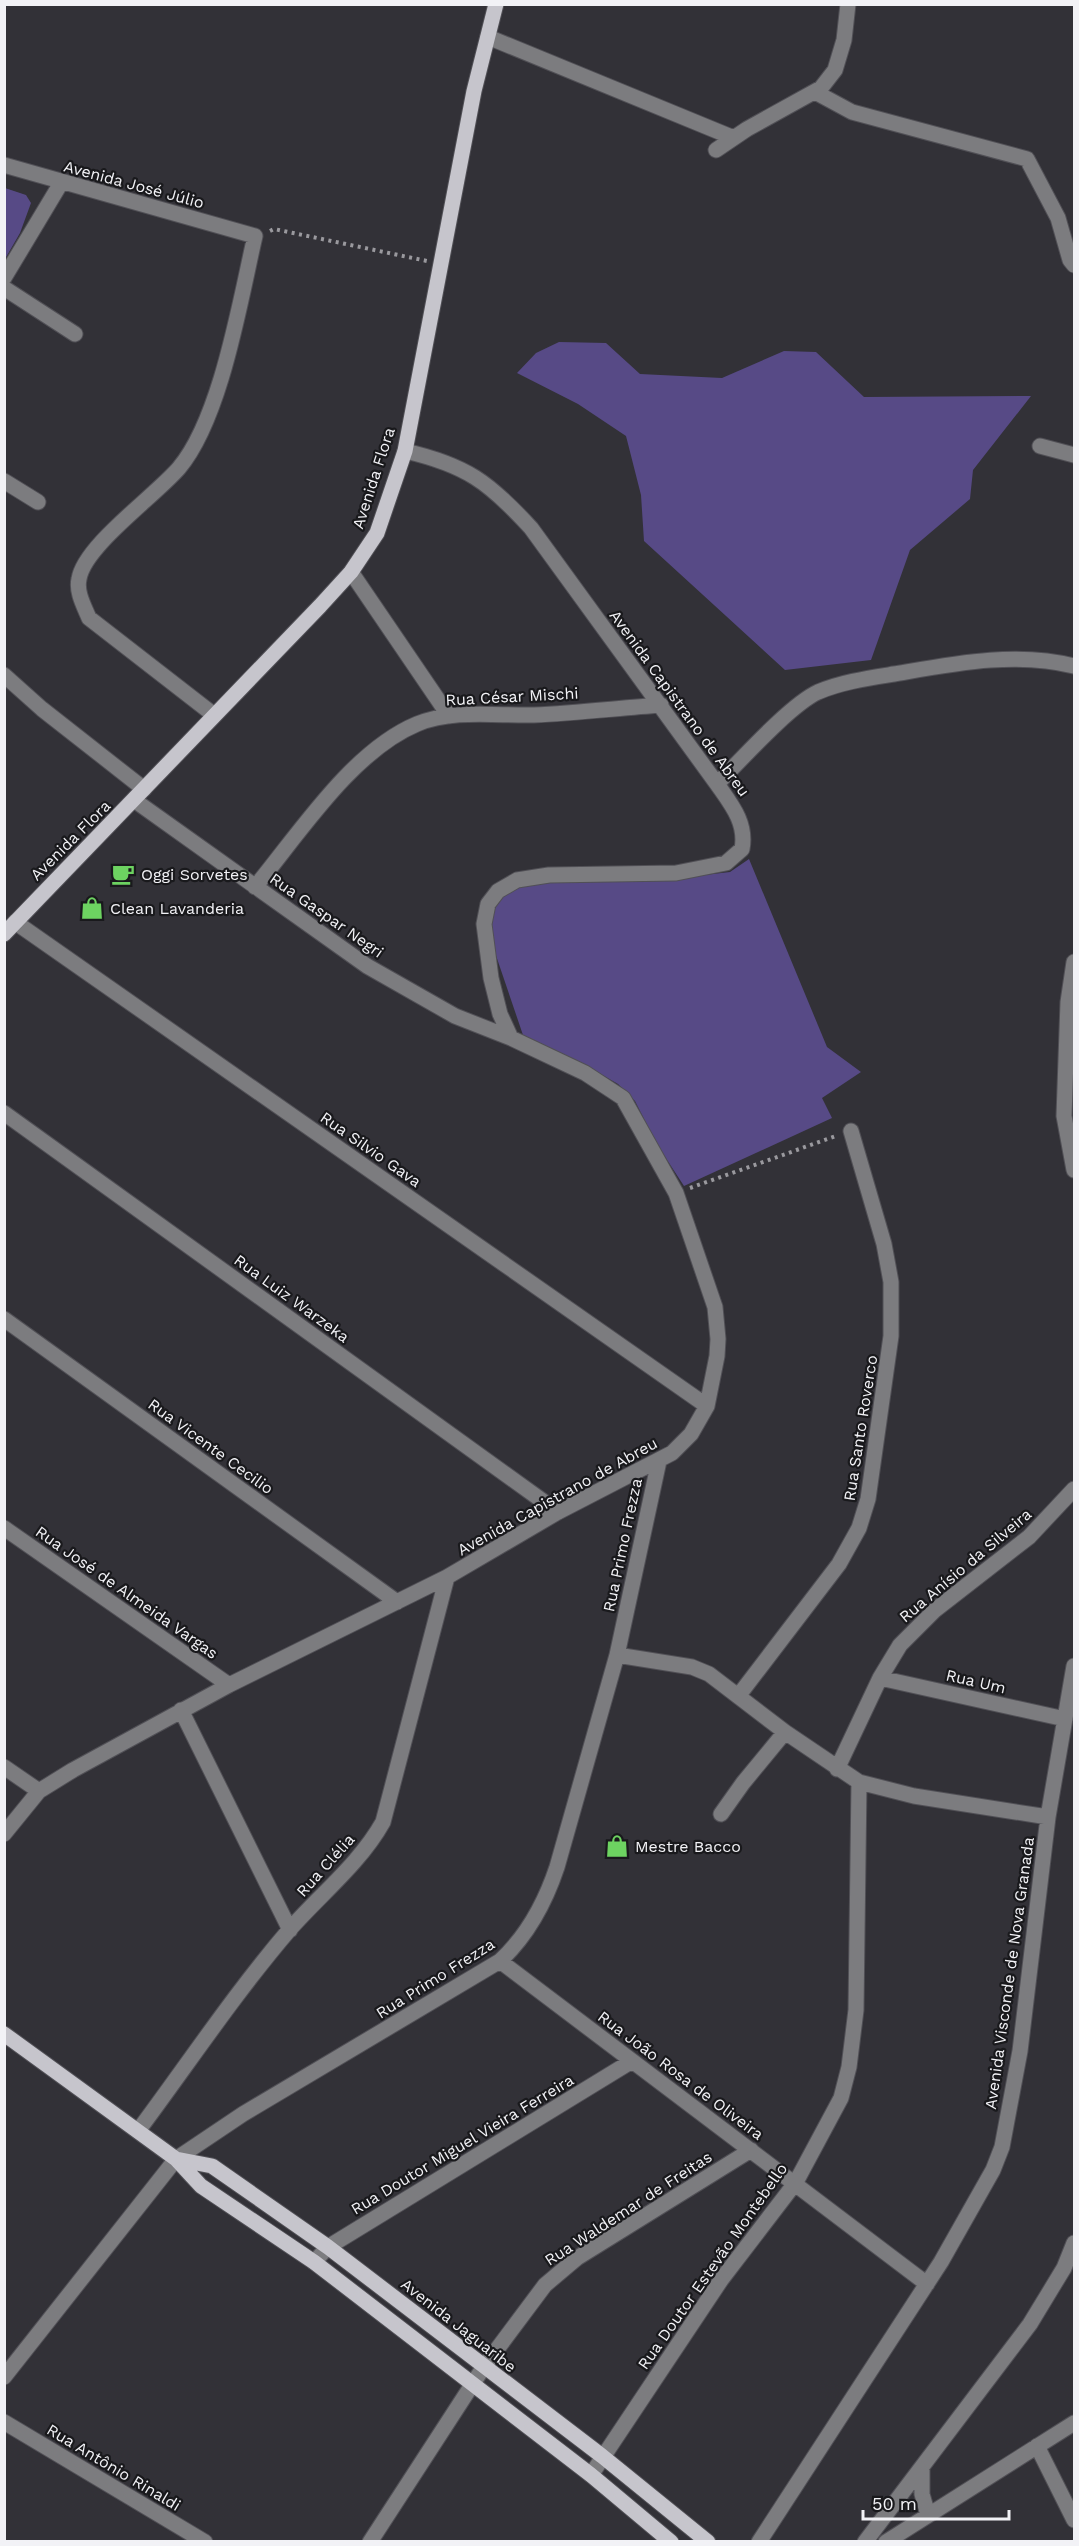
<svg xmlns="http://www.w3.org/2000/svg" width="1079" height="2546" viewBox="0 0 1079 2546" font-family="'Work Sans',sans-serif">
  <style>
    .green { fill: #574a86 }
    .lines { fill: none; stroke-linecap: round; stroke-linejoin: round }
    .minor-casing { stroke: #515056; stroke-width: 17 }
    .major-casing { stroke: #515056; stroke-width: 17 }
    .path { stroke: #9a999e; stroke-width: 4; stroke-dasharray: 3 4.5; stroke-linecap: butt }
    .minor { stroke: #7c7c7f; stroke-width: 15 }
    .major { stroke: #c6c5cc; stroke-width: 15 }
    .labels { text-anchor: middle; stroke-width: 4.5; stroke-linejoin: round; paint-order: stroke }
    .street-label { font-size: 16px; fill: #f2f2f6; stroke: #19191c }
    .poi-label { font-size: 16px; fill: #f2f2f6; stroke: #19191c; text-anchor: start }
  </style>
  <rect width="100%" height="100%" fill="#323137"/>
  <path class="green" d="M5,188L26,195L31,203L20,233L5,259Z
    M559,342L606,343L640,374L722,378L784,351L816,352L864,397L1031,396L973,470L970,499L910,550L871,660L785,670L644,541L641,495L626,436L578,404L517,373L536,353Z
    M749,859L827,1047L861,1072L822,1098L832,1118L684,1186L656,1143L635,1101L618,1084L590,1068L524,1038L489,935L495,906L503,894L516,886L536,881L704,875L730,872Z"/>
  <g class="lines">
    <g class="minor-casing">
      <path id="minor" d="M488,37L734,138
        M815,92L852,112L1027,159L1058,218L1070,260L1074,265
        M716,150L747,129L821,88L835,70L844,40L848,4
        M4,165L255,236C240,301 221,418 179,468C155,496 84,546 79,579C76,592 84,606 89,618L214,715
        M4,278L61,183
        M4,288L75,334
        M1040,446L1074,455
        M405,451C466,465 489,482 531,528L717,784C731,804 747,823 742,849L726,863L676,873L549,875L517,880L498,891L488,904L484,924L491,978L500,1014L511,1038
        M4,481L38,502
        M351,572L449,716
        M4,675L42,709L144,789
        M717,784C741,760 790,705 818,692C841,682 869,678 894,674C952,664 1015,651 1074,666
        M255,887C299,834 352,751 417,724C453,709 496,716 534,715C577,713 619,708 661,705
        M15,922L707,1406
        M1074,962L1068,1002L1064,1116L1074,1170
        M4,1113L558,1512
        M4,1319L397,1602
        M4,1528L229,1685
        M617,1655L692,1667L709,1674L785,1732L859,1782L914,1796L1048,1817
        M880,1678L1065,1719
        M739,1695L839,1564L859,1528L868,1499L891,1336V1282L884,1244L851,1131
        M181,1710L290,1930
        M4,1767L39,1791
        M837,1769L880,1678L900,1645L935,1610L1029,1537L1074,1489
        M721,1814L743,1783L785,1732
        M4,1834L39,1791L73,1770L229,1685L447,1577L558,1512L672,1453L691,1434L707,1406L717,1356L718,1339L715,1307L676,1193L623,1098L585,1073L511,1038L455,1016L367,966L134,800
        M500,1961L927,2284
        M138,2131C188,2064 235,1993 290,1929C321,1894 360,1863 383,1822L447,1577
        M314,2262L328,2247L632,2061
        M4,2377L176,2159L243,2114L500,1961C528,1935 545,1903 557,1867L617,1655L659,1461
        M4,2422L205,2542
        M1037,2446L1074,2520
        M922,2470V2494L928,2515
        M591,2475L721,2280L796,2182L841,2098L849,2067L856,2010L859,1782
        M370,2542L483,2368L545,2285L577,2258L751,2150
        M759,2542L941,2262L993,2170L1002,2147L1020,2051L1048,1817L1074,1666
        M865,2542L1030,2324L1064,2268L1074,2243
        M886,2542L1074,2423"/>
    </g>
    <g class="major-casing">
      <path id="major" d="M4,934L320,606L351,572L377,533L405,451L474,91L496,4
        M4,2034L176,2159L201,2186L314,2262L591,2475L671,2542
        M176,2159L212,2166L328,2247L602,2456L708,2542"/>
    </g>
    <path class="path" d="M270,231L274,229L427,261
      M690,1188L836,1136"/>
    <use href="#minor" class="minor"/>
    <use href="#major" class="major"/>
  </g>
  <defs>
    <g id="cafe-bare" transform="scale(1.8)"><path d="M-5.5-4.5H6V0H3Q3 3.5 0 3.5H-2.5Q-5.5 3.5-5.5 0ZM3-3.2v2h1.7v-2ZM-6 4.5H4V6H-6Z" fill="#6dd361" stroke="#19191c" stroke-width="2.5" paint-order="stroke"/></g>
    <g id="shop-bare" transform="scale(1.8)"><path d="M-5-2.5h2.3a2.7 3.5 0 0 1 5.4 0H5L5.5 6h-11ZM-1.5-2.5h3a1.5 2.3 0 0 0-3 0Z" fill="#6dd361" stroke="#19191c" stroke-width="2.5" paint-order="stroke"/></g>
  </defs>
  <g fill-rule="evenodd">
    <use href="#cafe-bare" x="123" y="874"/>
    <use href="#shop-bare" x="92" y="908"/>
    <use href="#shop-bare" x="617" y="1846"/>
  </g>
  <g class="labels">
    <g class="street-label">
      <text transform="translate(134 184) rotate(15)" y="6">Avenida José Júlio</text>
      <text transform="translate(373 478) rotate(-72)" y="6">Avenida Flora</text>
      <text transform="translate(512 696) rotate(-3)" y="6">Rua César Mischi</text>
      <text transform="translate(680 703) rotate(54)" y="6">Avenida Capistrano de Abreu</text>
      <text transform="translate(70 840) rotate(-45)" y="6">Avenida Flora</text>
      <text transform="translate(327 915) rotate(35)" y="6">Rua Gaspar Negri</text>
      <text transform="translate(371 1149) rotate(35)" y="6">Rua Silvio Gava</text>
      <text transform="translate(292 1298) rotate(36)" y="6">Rua Luiz Warzeka</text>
      <text transform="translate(860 1428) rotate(-81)" y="6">Rua Santo Roverco</text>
      <text transform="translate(211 1446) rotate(36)" y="6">Rua Vicente Cecilio</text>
      <text transform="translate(557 1496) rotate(-29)" y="6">Avenida Capistrano de Abreu</text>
      <text transform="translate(622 1545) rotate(-78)" y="6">Rua Primo Frezza</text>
      <text transform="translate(965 1565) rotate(-40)" y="6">Rua Anísio da Silveira</text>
      <text transform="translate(127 1592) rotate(35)" y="6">Rua José de Almeida Vargas</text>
      <text transform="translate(976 1681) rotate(13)" y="6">Rua Um</text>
      <text transform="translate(325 1865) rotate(-48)" y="6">Rua Clélia</text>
      <text transform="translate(1009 1973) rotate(-82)" y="6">Avenida Visconde de Nova Granada</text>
      <text transform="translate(435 1978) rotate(-32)" y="6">Rua Primo Frezza</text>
      <text transform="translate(681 2075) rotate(37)" y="6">Rua João Rosa de Oliveira</text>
      <text transform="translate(462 2144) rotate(-31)" y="6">Rua Doutor Miguel Vieira Ferreira</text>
      <text transform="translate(628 2208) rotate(-33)" y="6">Rua Waldemar de Freitas</text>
      <text transform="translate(712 2266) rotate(-55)" y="6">Rua Doutor Estevão Montebello</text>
      <text transform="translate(459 2325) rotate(38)" y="6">Avenida Jaguaribe</text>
      <text transform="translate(114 2467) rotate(31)" y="6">Rua Antônio Rinaldi</text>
    </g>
    <g class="poi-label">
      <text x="141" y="880">Oggi Sorvetes</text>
      <text x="110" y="914">Clean Lavanderia</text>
      <text x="635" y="1852">Mestre Bacco</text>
    </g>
  </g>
  <rect width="1079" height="2546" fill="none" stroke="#f2f2f6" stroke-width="12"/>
  <path d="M863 2510v9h146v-9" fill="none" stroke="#f2f2f6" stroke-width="3"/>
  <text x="872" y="2510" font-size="18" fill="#f2f2f6" stroke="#19191c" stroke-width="4.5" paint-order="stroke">50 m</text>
</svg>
